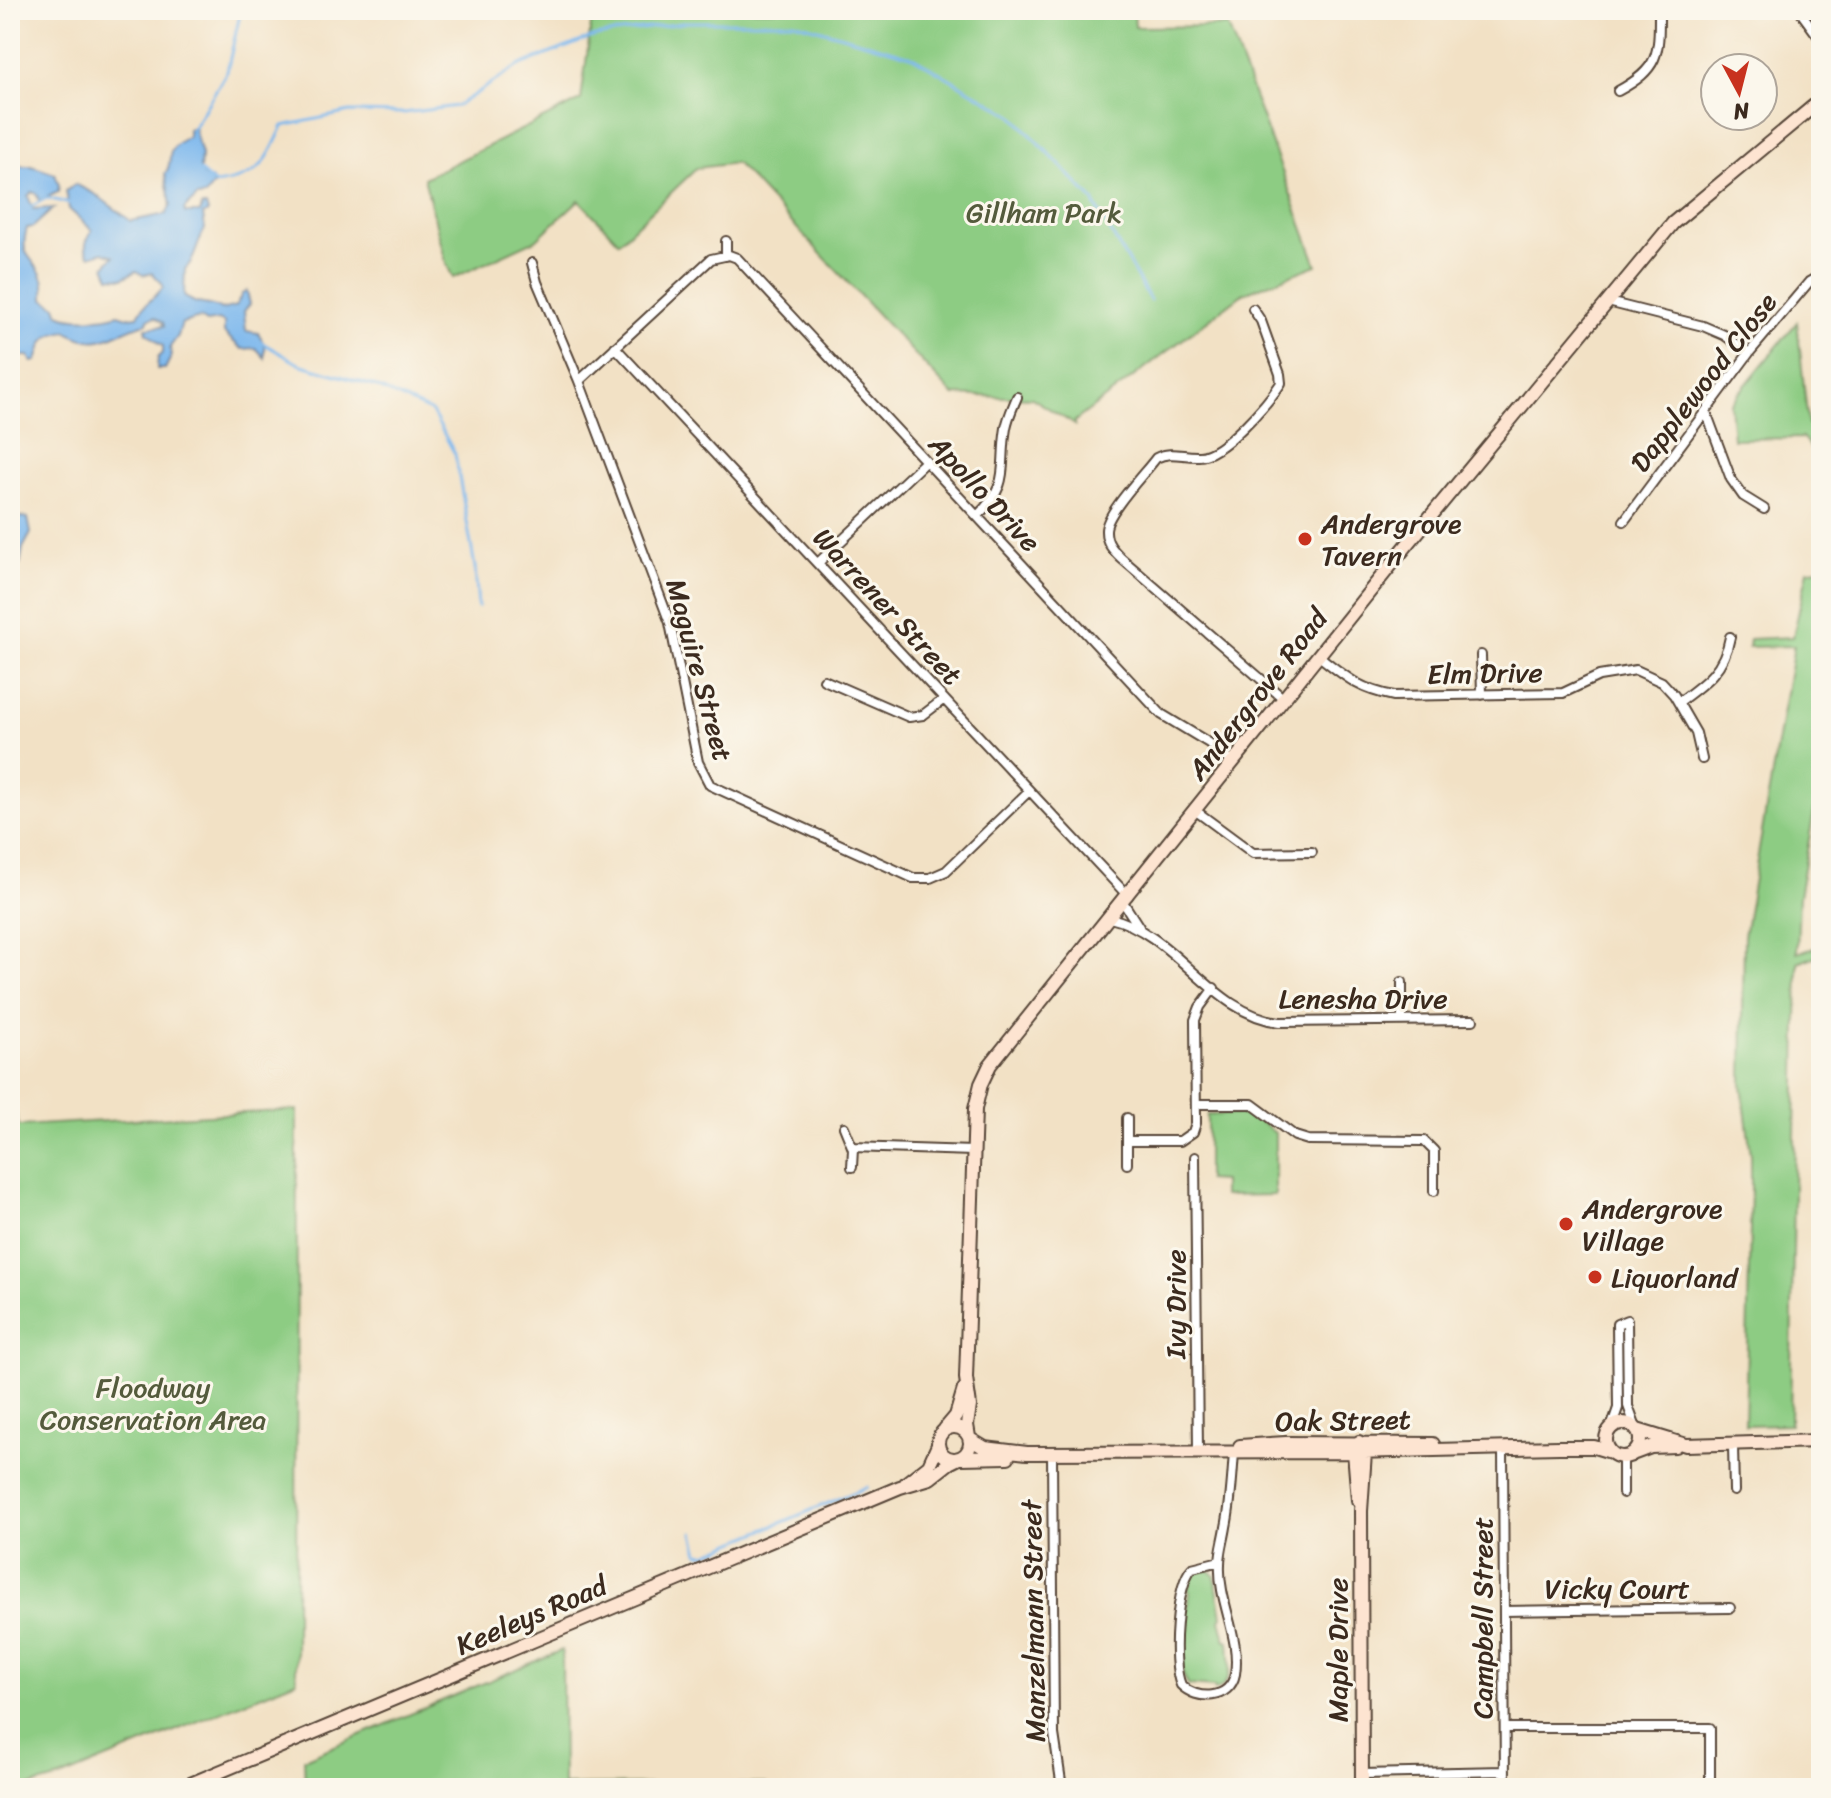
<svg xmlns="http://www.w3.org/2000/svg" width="1831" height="1798" viewBox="0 0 1831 1798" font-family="Sriracha,sans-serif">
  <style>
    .green { fill: #8dcc83; stroke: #647b50; stroke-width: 2 }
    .water { fill: #7bb7ed; stroke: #5b7086; stroke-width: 2 }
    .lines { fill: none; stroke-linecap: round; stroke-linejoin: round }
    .stream { stroke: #7bb7ed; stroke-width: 3 }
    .street-casing { stroke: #564537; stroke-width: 12 }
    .secondary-casing { stroke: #564537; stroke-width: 16 }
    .street { stroke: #fff; stroke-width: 8 }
    .secondary { stroke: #fde4d1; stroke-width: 12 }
    .poi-dot { fill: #c8321e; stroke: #fbf7ec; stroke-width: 3 }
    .labels { text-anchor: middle; stroke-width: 6; stroke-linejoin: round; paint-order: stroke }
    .park-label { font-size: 28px; fill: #545b3c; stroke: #fbf7ec }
    .street-label { font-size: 28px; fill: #3b2a1e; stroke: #fbf7ec }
    .poi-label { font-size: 28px; fill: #3b2a1e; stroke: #fbf7ec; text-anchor: start }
  </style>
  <rect width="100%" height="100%" fill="#fbf7ec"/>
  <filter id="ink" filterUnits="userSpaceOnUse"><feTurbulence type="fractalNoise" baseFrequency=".0125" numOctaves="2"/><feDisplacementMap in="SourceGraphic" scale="16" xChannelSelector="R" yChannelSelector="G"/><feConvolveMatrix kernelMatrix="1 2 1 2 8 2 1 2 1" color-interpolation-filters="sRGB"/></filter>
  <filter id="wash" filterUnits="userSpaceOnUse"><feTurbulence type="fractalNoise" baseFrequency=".006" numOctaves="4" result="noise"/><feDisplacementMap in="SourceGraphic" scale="32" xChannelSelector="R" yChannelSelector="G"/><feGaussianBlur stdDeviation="1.8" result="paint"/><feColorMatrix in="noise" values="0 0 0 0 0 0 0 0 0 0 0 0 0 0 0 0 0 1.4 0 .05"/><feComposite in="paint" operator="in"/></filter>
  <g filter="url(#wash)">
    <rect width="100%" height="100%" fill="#f2e1c5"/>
    <path class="green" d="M593,10H1134L1135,27L1228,26L1317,265L1244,293L1075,421V425L1032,398L953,395L736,163L697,168L619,242L579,200L536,240L453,278L446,263L424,178L581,100Z
      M1797,322L1808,424L1821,436V461L1803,438L1733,439L1730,404Z
      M1821,569V771L1799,897L1797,953L1821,946V954L1798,963L1790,1424L1745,1425L1751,1188V1155L1742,1085L1744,936L1794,646L1748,647L1749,639L1793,637L1808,570Z
      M10,1094L19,1126L297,1110L296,1681L60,1778L24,1788H10Z
      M1241,1114L1254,1117L1275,1133V1195L1223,1196V1181L1207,1180V1115Z
      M1204,1569L1212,1572L1215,1577L1222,1616L1220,1620L1225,1639L1229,1641C1230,1657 1235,1684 1215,1690L1214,1687L1189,1685C1174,1668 1183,1632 1184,1611L1188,1609L1190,1592L1188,1589L1195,1571Z
      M562,1650L563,1785L766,1784V1788H305L304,1759Z"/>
    <path class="water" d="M194,127L201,155L200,170L204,176L212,180L213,185L205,196L197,197L184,209L185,213H200L202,206H206L208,212L203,215L205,229C197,242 196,259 185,269L184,295C196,308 209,301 221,310L236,306L242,294L247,291L250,304L244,311L246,331L258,333L265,346V358L256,348L242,349L224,333V323L219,320L206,322L200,318L182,323L178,336L170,347L171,357L165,369H157L158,357L163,353V346L147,333L146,328L164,326L163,322L155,317L148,319L147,323C116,329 101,354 66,331C45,335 42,341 37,361L32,362L29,356H17L10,364V157L22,166H32L55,174L59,185L58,192L39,201L37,194L32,192L28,196L33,209L54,208L33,227L27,228C18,259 35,256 43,279C45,285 44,292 44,299L56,306L59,314C72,321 105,319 119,314L128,317L138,316C143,303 155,299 163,287L162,283L152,273L143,275L136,271L123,278L110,277L105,266L114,256L103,252L90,256C82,247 87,240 92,230L69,209L66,191L75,184L95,194L131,221L166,214L171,205L165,174C177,155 159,154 188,136V129Z
      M10,511L14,516L28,518L31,533L23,548L20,565L10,570Z"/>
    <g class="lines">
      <path class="stream" d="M193,129L227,71L241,10
        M200,171L215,184C260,178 265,165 283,126L350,112L404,113L457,106L518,66L595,36L688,22H794L911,56L1012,115L1092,199L1150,300
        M30,207L47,198L71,204
        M261,342L299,364L374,386L432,412L455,454L475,567L478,607
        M694,1533L699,1553L706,1554L867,1487"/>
    </g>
  </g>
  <g filter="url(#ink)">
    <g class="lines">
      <g class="street-casing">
        <path id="street" d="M1799,10L1821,40
          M1618,91C1660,68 1659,54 1659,10
          M726,256V241
          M532,263L537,282L579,381L670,623L698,762L710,785L913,878H930L946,871L1029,791
          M1608,302L1703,326L1724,335L1749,353
          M1253,309L1261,321L1280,374L1281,383C1268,403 1222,456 1199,456C1183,457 1171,450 1156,458C1145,473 1105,514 1106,531C1106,543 1113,550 1121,558L1284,699
          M615,347L1128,896
          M579,381L711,259L729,255L737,258L1161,714L1209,743L1232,762
          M1706,412L1731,479L1743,496L1764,509
          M977,516C1012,482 999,470 1006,428C1008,417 1013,407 1017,397
          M1624,521L1749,353L1809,282L1821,275
          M819,562L925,462
          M1481,655L1482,695
          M1319,656C1347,678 1359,689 1394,696L1563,693L1599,676L1636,670L1662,682L1674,695L1696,733L1702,759
          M824,680L909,717L923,715L944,699
          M1679,702C1705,683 1724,670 1730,637
          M1196,811L1253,853L1312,852
          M1123,902L1139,927
          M1110,918C1176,933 1211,1014 1280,1022L1473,1020
          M1402,1020V982
          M1196,1104H1252L1295,1136L1308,1140L1424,1141L1434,1151V1191
          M1127,1118V1164
          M844,1127L853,1149L852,1167
          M1127,1141H1180L1193,1132L1196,1123L1195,1020L1200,1007L1214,988
          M852,1147L973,1151
          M1195,1157L1198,1451
          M1611,1428L1618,1408L1617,1324L1627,1320L1628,1406L1636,1428
          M1733,1445L1734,1491
          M1503,1448L1505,1788
          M1052,1453L1054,1734L1062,1788
          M1623,1457V1493
          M1220,1561L1192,1568C1176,1585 1171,1663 1181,1685C1197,1701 1230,1700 1235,1674C1241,1637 1218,1602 1220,1564C1220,1552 1224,1540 1226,1527C1231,1503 1232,1478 1234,1453
          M1504,1611L1730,1608
          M1505,1728H1710V1788
          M1362,1774L1505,1771"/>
      </g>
      <g class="secondary-casing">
        <path id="secondary" d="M1606 1440a17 17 0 1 1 34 0a17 17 0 1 1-34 0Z
          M938 1443a16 16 0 1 1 32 0a16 16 0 1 1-32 0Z
          M945,1429L956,1416L964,1389
          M1637,1430L1686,1445L1821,1441
          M969,1437L967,1425L970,1406L966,1378L975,1109L981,1084L990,1065L1407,545L1673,223L1821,100
          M970,1439L985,1448L1027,1453L1354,1452L1559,1447H1594L1611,1452
          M1359,1442L1365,1452L1361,1511L1362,1788
          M1240,1446L1286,1443L1433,1444
          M1356,1447L1354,1452L1358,1500
          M1635,1453L1651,1447L1675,1446
          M961,1458L1008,1457
          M906,1483L929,1465L938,1445
          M181,1788L900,1487L930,1478L949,1463L959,1458"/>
      </g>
      <use href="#street" class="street"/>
      <use href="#secondary" class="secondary"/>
    </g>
  </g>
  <g class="poi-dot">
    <circle cx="1305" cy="539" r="8"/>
    <circle cx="1566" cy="1224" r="8"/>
    <circle cx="1595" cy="1277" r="8"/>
  </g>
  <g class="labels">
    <g class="park-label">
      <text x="1044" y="222">Gillham Park</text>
      <text x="153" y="1397">Floodway<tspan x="153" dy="32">Conservation Area</tspan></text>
    </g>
    <g class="street-label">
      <text transform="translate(1703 382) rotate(-52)" y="10">Dapplewood Close</text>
      <text transform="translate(985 493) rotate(47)" y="10">Apollo Drive</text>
      <text transform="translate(888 606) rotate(47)" y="10">Warrener Street</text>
      <text transform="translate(700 670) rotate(75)" y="10">Maguire Street</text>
      <text transform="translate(1485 673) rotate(-1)" y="10">Elm Drive</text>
      <text transform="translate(1257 694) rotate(-52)" y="10">Andergrove Road</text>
      <text x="1363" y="1008">Lenesha Drive</text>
      <text transform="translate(1175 1304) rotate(-90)" y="10">Ivy Drive</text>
      <text transform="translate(1343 1420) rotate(-1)" y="10">Oak Street</text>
      <text x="1617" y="1598">Vicky Court</text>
      <text transform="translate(531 1615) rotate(-23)" y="10">Keeleys Road</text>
      <text transform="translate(1482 1618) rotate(-90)" y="10">Campbell Street</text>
      <text transform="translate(1033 1621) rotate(-91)" y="10">Manzelmann Street</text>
      <text transform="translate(1337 1650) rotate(-90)" y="10">Maple Drive</text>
    </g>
    <g class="poi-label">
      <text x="1321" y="533">Andergrove<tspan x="1321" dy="32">Tavern</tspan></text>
      <text x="1582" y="1218">Andergrove<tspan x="1582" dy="32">Village</tspan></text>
      <text x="1611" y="1287">Liquorland</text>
    </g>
  </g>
  <rect width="1831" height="1798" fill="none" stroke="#fbf7ec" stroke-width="40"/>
  <g transform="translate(1739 92) rotate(173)"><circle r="38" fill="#fbf7ec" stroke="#aea59a" stroke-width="2"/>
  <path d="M0-6L14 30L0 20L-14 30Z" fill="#c8321e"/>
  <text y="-12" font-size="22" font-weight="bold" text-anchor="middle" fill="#3b2a1e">N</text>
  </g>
</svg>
